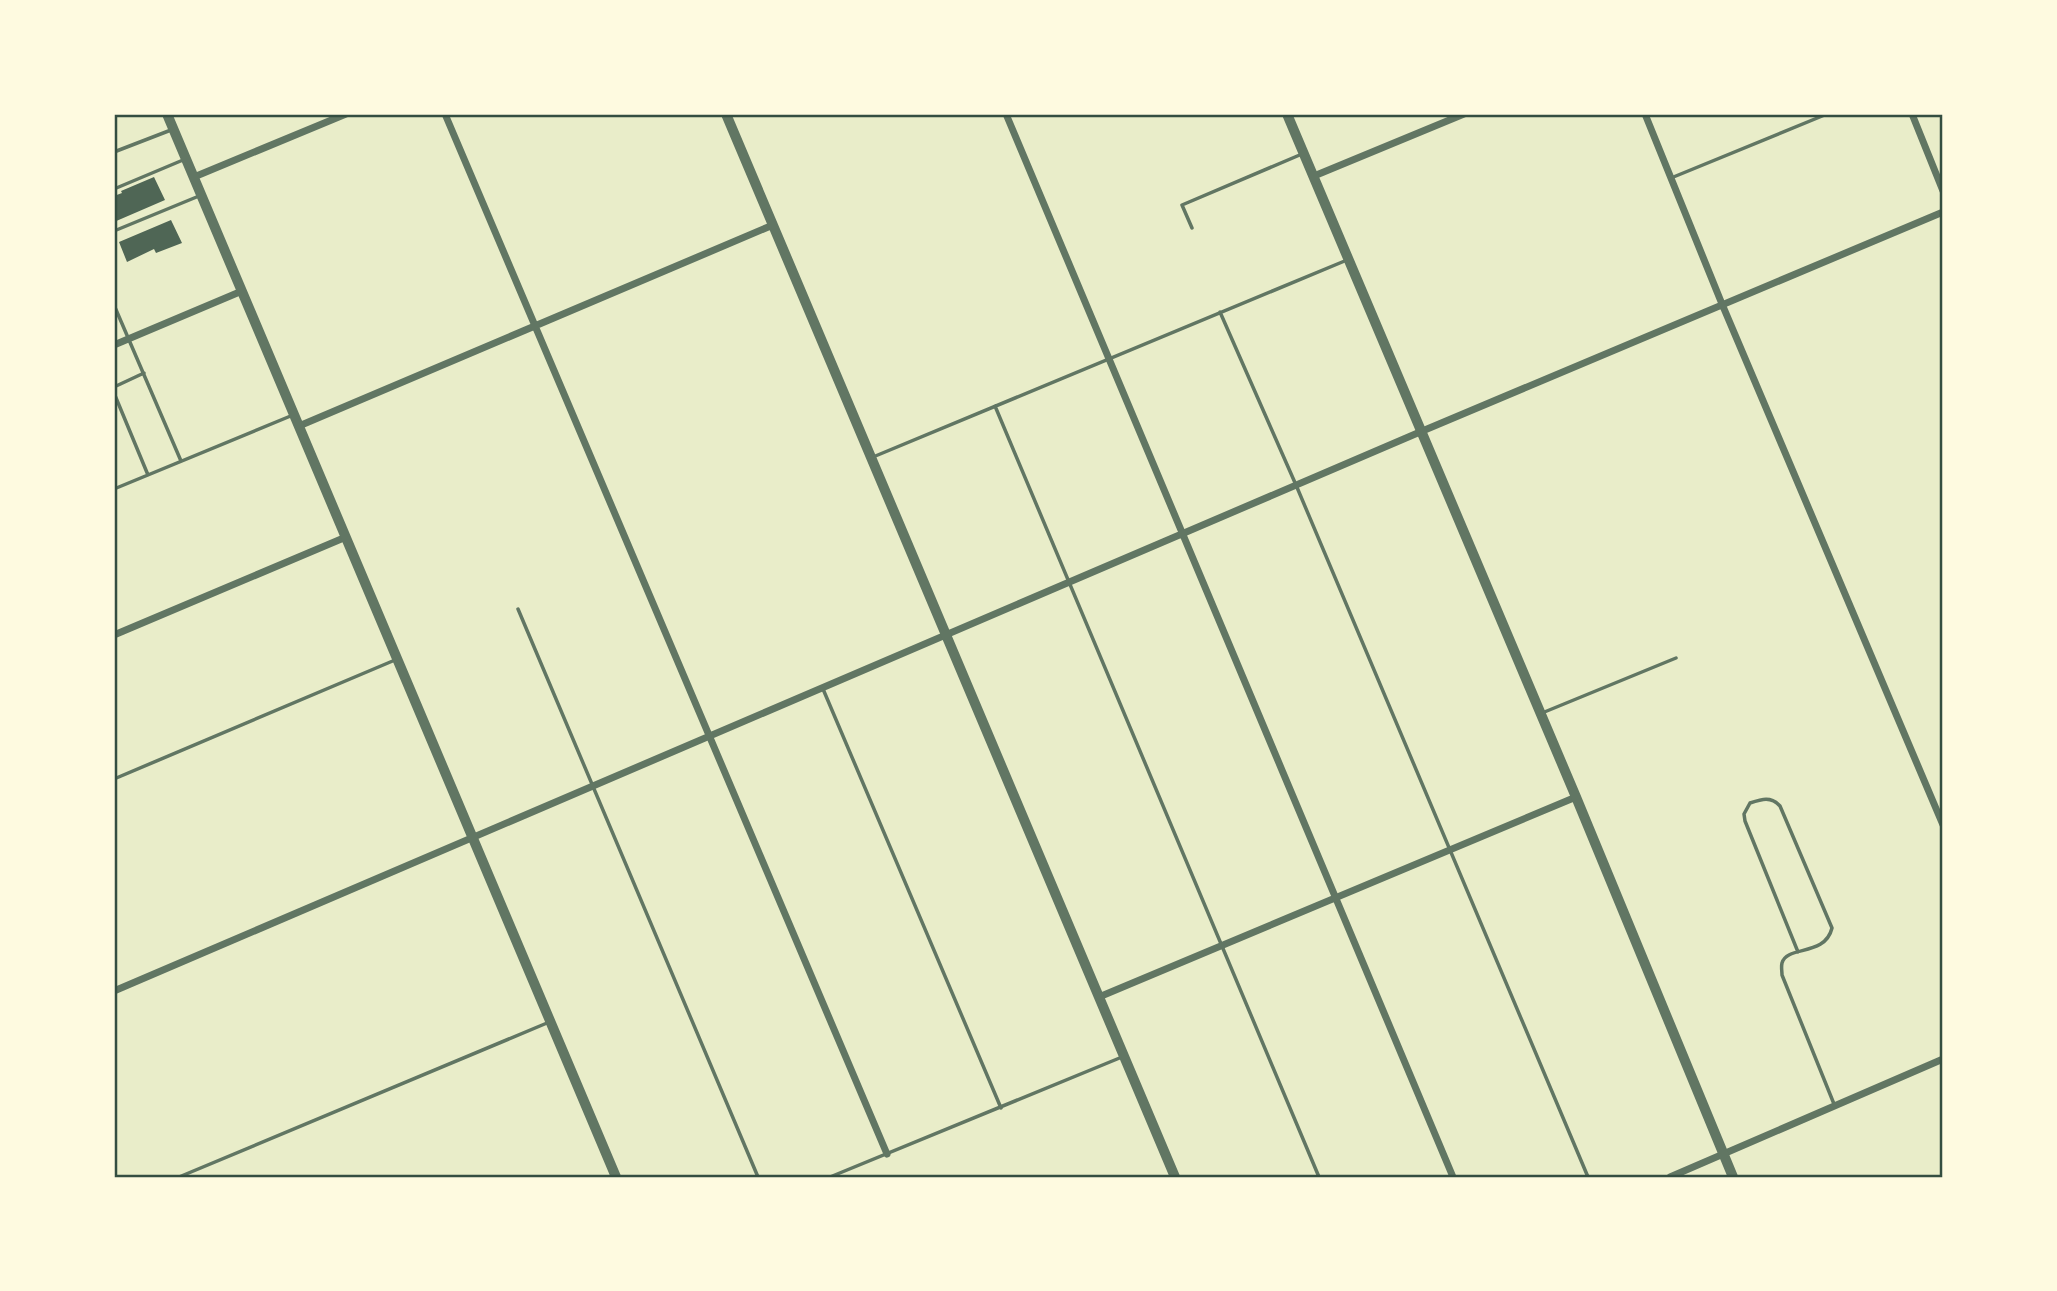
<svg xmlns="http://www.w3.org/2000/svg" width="2057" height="1291" viewBox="0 0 2057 1291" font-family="'Space Grotesk',sans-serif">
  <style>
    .building { fill: #4f6655 }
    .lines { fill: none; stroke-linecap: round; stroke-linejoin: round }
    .service { stroke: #617663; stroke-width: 3.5 }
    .minor { stroke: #617663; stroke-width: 7 }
    .tertiary { stroke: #617663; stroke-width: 10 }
    .neatline { fill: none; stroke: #344e41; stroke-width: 2.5 }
  </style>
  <rect width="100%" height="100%" fill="#e9edc9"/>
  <path class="building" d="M154,177L165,200L114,222V196L122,193L121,191Z
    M171,220L182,243L156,253L154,249L127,262L119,242Z"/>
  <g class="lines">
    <path class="service" d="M114,152L171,130
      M1671,178L1827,114
      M114,189L183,160
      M1192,228L1182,205L1302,154
      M114,231L199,196
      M114,305L181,461
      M1220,312L1296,485L1588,1177
      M114,387L144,373
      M114,393L148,475
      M995,406L1319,1177
      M873,457L1347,260
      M114,489L293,415
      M518,609L758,1177
      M823,689L1001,1108
      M1542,713L1676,658
      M114,779L395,660
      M1798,952L1745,821L1744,814L1750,803C1762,799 1771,796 1780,806L1832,928C1825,957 1787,945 1782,963C1781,967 1782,971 1782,975L1834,1104
      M179,1177L547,1023
      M830,1177L1122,1057"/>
    <path class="minor" d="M445,114L887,1154
      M1006,114C1157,468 1303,823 1453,1177
      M1645,114L1722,304L1943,825
      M1912,114L1943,191
      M1314,176L1464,114
      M194,177L346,114
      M114,345L242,291
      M299,426L773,225
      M114,635L346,537
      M114,991L1420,432L1943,212
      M1099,997L1576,797
      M1670,1177L1943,1059"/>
    <path class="tertiary" d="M167,114L616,1177
      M726,114L1175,1177
      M1287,114L1576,797L1733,1177"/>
  </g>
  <rect width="2057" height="1291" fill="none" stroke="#fefae0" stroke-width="231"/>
  <rect x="116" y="116" width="1825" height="1060" class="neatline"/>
</svg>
